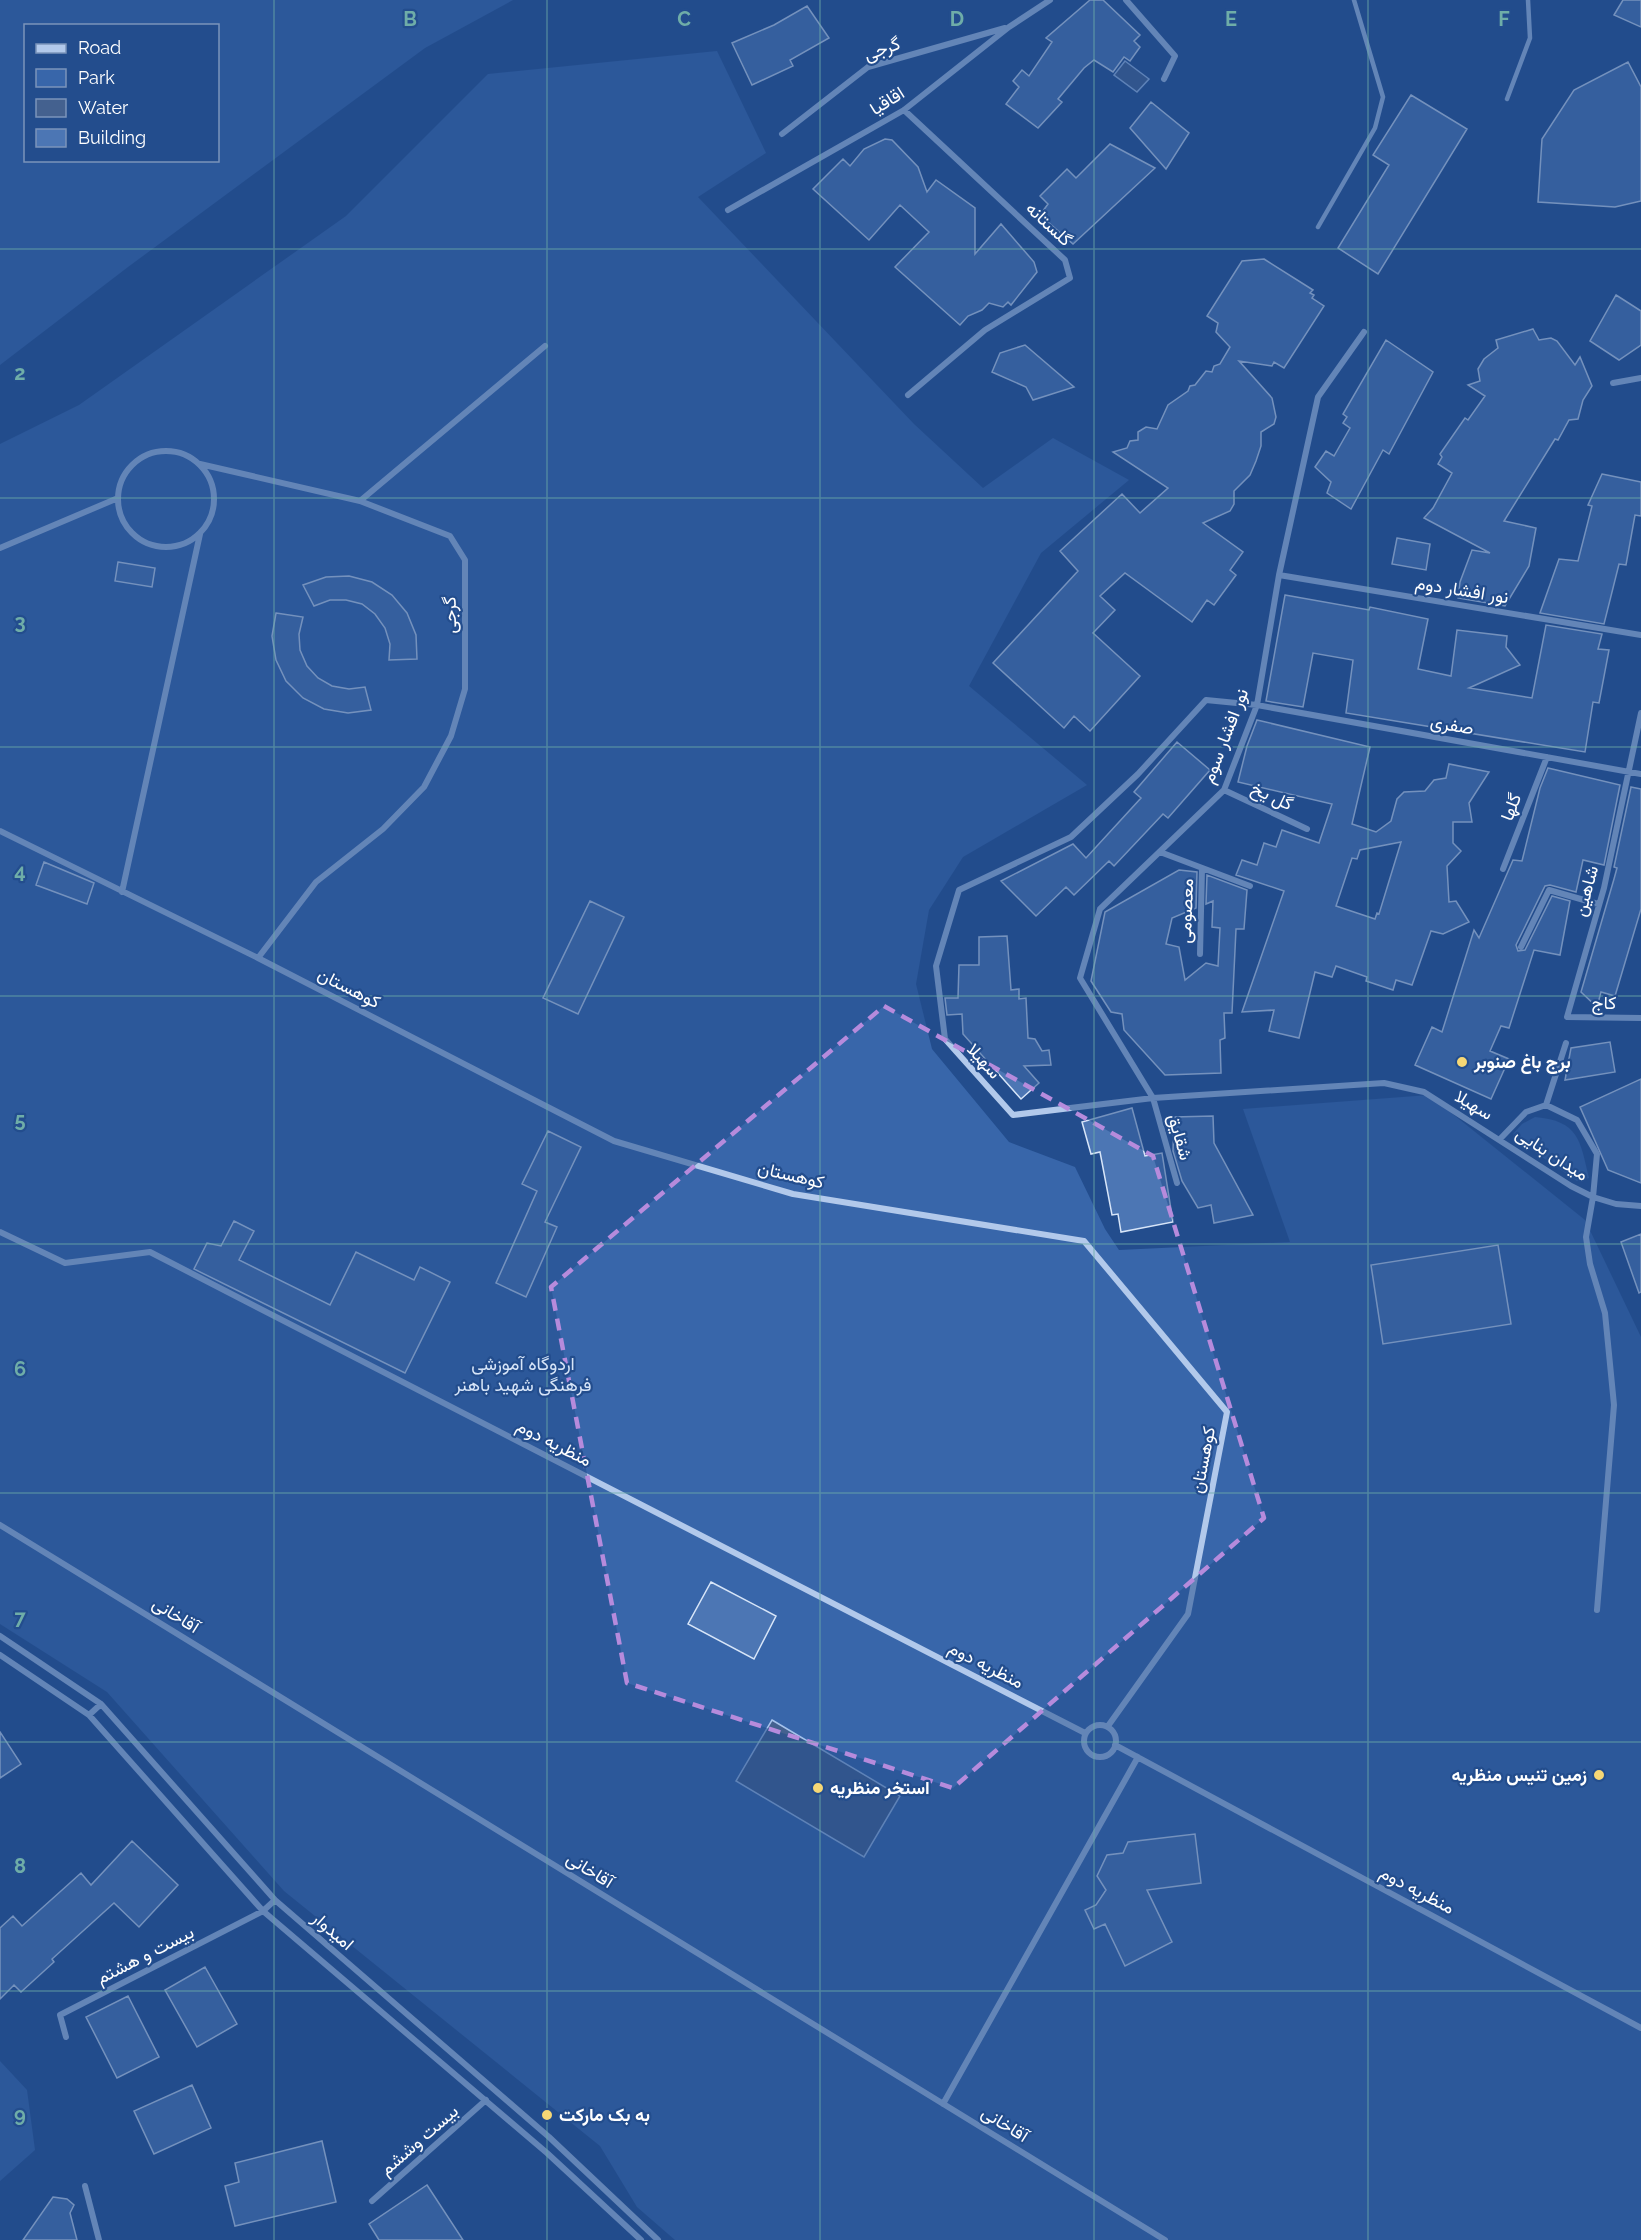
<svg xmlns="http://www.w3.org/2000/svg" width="1641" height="2240" viewBox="0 0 1641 2240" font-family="Raleway,Vazirmatn,sans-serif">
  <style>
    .green { fill: #3866aa; fill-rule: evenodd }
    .water { fill: #44618f; stroke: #a6c3ec; stroke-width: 1.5 }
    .building { fill: #4c76b4; stroke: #d7e5f8; stroke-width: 1.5; fill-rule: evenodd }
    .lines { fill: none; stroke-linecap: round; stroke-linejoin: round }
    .lane { stroke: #b2c9eb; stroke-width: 4.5 }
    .street { stroke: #b2c9eb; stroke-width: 6 }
    .marked { fill: none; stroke: #b68bdc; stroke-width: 4.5; stroke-dasharray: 12 8; stroke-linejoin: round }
    .grid { fill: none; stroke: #6fada8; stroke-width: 1.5; stroke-opacity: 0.55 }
    .poi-dot { fill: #f6d775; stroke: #234d8d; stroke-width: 2 }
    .labels { text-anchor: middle; stroke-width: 4.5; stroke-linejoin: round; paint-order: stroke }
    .street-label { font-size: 18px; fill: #fff; stroke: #234d8d }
    .poi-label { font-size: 18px; font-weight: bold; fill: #fff; stroke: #234d8d; text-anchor: start }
    .park-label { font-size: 18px; fill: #d7e5f8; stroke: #234d8d }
    .grid-label { font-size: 20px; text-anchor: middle; font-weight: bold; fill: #6fada8; stroke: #234d8d; stroke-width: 4.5; stroke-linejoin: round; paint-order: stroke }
  </style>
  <rect width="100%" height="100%" fill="#234d8d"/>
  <path class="green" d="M0,0H513L425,48L128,267L0,365ZM26,26H218V160H26Z
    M717,51L766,153L698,197L914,424L983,488L1053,438L1129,480L1041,553L969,686L1087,785L963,857L929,910L916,984L932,1049L1009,1142L1075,1167L1105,1229L1119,1250L1290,1242L1243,1109L1429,1095L1585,1220L1641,1337V2240H675L637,2207L600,2146L284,1891L107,1692L0,1624V444L79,405L346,216L488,74Z
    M1535,1117C1579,1121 1580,1140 1589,1178L1577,1181L1523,1144L1513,1134L1522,1124Z
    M0,2061L27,2090L35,2150L0,2181Z"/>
  <path class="water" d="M1125,61L1149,79L1137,92L1114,75Z
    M772,1720L900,1796L864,1857L736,1781Z"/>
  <path class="building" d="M1090,0H1103L1140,35L1134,41L1140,47L1130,61L1124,57L1113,72L1094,60L1084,68L1058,99L1062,102L1038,128L1006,104L1019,87L1013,81L1022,70L1029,76L1052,42L1046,38Z
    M1623,0H1641V27L1614,15Z
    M807,6L829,38L790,60L793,66L752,85L732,43L774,25Z
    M1628,62L1641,87V201L1615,207L1538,202L1542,139L1574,90Z
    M1411,95L1467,129L1378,274L1338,248L1389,165L1373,155Z
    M1151,102L1189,133L1166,169L1130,128Z
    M885,139L892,140L918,167L927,192L936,180L975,208V254L1001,224L1034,262L1037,272L1011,305L1008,302L1003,307L989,303L982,310L968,316L960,325L895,267L929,232L900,205L869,240L813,189L843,159L850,166L864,149Z
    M1110,144L1155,168L1073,244L1040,215L1048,204L1040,196L1067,169L1076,178Z
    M1264,259L1313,290L1310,293L1314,295L1312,298L1324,306L1284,368L1274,362L1272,366L1239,361L1272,398L1276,417L1274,424L1261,432V446L1256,461L1250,475L1234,491V504L1230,511L1203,523L1243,552L1230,570L1236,575L1214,605L1207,600L1192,622L1125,573L1100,596L1115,610L1093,633L1140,676L1090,731L1074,716L1064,728L993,663L1078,571L1060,551L1122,494L1140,513L1168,488L1113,452L1127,448L1130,441L1138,440V432L1146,427L1157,429L1168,405L1188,391L1190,386L1195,385L1206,371L1212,372L1214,366L1220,364L1230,347L1216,332L1218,323L1207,316L1242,261Z
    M1616,295L1641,311V345L1619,360L1590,341Z
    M1533,329L1539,340L1551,338L1557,341L1575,365L1580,357L1592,386L1583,400L1578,419L1569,420L1558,440L1555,439L1504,521L1536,528L1529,566L1505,606L1458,598L1460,582L1472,550L1490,553L1424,518L1433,508L1452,473L1438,464L1442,457L1440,454L1465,418L1468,420L1485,396L1468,385L1480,381L1478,369L1484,359L1498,348L1496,340Z
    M1386,340L1433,372L1389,454L1383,450L1351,509L1327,493L1331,482L1315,467L1326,451L1334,456L1350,428L1343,423L1347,417L1343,414Z
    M1025,345L1074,387L1033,400L1026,387L992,372L1000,353Z
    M1602,474L1641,482V516L1635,515L1626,565L1619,564L1604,624L1540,613L1559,559L1578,561L1592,506L1588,505Z
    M1397,538L1430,544L1426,570L1392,564Z
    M118,562L155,568L152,587L115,581Z
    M349,576L372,582L392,595L407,613L416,635L417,659L389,660L390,644L385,628L375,614L362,604L346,600H330L314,606L303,585L326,577Z
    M1285,595L1369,610L1370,607L1428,619L1418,669L1451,676L1457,630L1507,636L1506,647L1520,665L1469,688L1532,698L1546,625L1602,634L1598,649L1609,650L1599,703L1593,702L1585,752L1346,713L1353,660L1313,653L1303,707L1266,701Z
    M276,613L303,617L299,634L300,650L307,666L318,678L332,686L349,689L365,687L371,710L348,713L324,709L303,698L286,681L276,660L272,636Z
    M1257,720L1370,747L1352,824L1376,832L1391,821L1397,799L1404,792L1425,791L1434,780L1446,778L1449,764L1489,772L1469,803L1472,822H1453V843L1461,851L1447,866L1449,902L1456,901L1469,922L1443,934L1431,931L1412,985L1396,980L1393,990L1366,981L1367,977L1336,966L1332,977L1315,972L1299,1038L1269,1031L1274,1010L1242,1012L1284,891L1236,875L1242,860L1257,865L1264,843L1276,847L1282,830L1319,843L1332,804L1238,782L1247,746ZM1401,842L1379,914L1377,913L1375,919L1336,906L1352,858L1357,859L1360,850Z
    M1177,742L1210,770L1168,818L1163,814L1114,866L1109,861L1074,895L1066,887L1036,916L1001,881L1073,844L1086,858L1141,798L1134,792Z
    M1548,768L1620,785L1604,865L1583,860L1576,892L1550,885L1545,886L1516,945L1518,951L1525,950L1552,896L1570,901L1560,955L1534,950L1509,1028L1501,1026L1490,1051L1509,1059L1491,1099L1415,1065L1432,1027L1442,1032L1474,930L1479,938L1513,860L1522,861L1540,788Z
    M1631,787L1641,789V909L1615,996L1601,992L1597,1007L1581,992L1614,879L1617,868L1614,867Z
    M44,862L94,883L87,904L36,885Z
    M1179,870L1197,872L1196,908L1172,918L1166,944L1179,947L1185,980L1206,963L1218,966L1220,928L1212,927L1213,901L1206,904L1207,875L1247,890L1244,929H1236L1232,1013H1224L1225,1038L1220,1040L1221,1073L1165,1075L1124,1030L1122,1014L1111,1012L1091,981L1105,912Z
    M590,901L624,917L578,1014L543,998Z
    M1007,936L1011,990L1019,989V999L1026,998L1028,1038L1035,1039L1042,1051L1049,1050L1051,1065L1024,1066L1039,1083L1021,1099L963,1034L962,1014L947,1015L945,998H958L959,965H979V937Z
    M1610,1042L1615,1072L1565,1080L1571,1048Z
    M1641,1079V1183L1608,1170L1580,1107Z
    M1132,1108L1145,1156L1162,1153L1173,1222L1121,1232L1118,1214L1112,1215L1100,1152L1091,1154L1082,1122Z
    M1213,1116L1214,1143L1253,1215L1214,1223L1211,1205L1198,1208L1182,1181L1173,1151L1174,1117Z
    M548,1131L581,1147L545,1222L557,1227L526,1297L496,1283L537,1191L522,1184Z
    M234,1221L254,1231L239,1260L330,1305L356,1252L414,1280L420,1267L450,1282L405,1373L194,1269L207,1243L221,1246Z
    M1641,1234V1292L1639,1293L1621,1242Z
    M1498,1245L1511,1324L1383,1344L1371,1265Z
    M711,1582L776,1616L754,1659L688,1624Z
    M0,1732L21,1764L0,1778Z
    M1195,1834L1201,1883L1147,1890L1172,1942L1125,1966L1105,1924L1094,1929L1085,1910L1096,1905L1106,1890L1097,1876L1107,1855L1123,1853L1128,1842Z
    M132,1841L178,1885L139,1927L114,1903L52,1959L54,1962L21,1992L14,1985L0,1999V1928L13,1916L22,1926L81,1873L91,1885Z
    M205,1967L237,2024L197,2047L165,1990Z
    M128,1996L159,2057L117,2078L86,2017Z
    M192,2085L211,2128L154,2154L134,2111Z
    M322,2141L336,2202L235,2226L225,2186L239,2182L235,2163Z
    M427,2185L463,2240H379L369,2224Z
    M53,2197L67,2199L74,2205L70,2213L77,2240H23Z"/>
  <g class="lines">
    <path class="lane" d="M1507,99L1530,38L1528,0
      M1318,227L1375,128L1383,97L1354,0"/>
    <path class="street" d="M1126,0L1175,56L1164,79
      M904,110L1065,260L1070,278L985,330L908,395
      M782,134L868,67L1005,28
      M728,210L904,110L1009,27L1050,0
      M1613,383L1641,378
      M118 499a48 48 0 1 1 96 0a48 48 0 1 1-96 0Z
      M200,464L360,501
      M0,548L118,498
      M1279,575L1641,635
      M1641,713L1604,888L1567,1017L1641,1018
      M1224,790L1307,829
      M0,831L258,958L614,1141L793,1194L1084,1241L1227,1412L1188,1614L1108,1726
      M1160,852L1250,886
      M1503,869L1547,757
      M122,892L200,534
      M1521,947L1549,890L1598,904
      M1200,954L1202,868
      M258,958L316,882L383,829L424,787L451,736L465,689V560L450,536L360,501L545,346
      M1546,1105L1566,1043
      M1501,1138L1526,1112L1546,1105L1577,1120L1597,1154L1593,1197L1571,1186L1424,1092L1384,1083L1153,1098L1013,1115L945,1039L936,966L959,890L1071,837L1138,774L1206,700L1257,705L1641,774
      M1177,1183L1153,1098L1080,978L1100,909L1224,790L1257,705L1279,575L1318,397L1364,332
      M0,1232L65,1263L150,1252L1085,1733
      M0,1525L1165,2240
      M1597,1610L1614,1405L1605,1313L1590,1264L1586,1237L1593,1197L1616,1204L1641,1206
      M0,1636L101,1704L275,1900L549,2137L658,2240
      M0,1655L89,1715L263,1911L547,2153L641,2240
      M89,1715L101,1704
      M1084 1741a16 16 0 1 1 32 0a16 16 0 1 1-32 0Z
      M1115,1745L1641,2028
      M66,2037L60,2015L263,1911L275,1900
      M943,2104L1138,1757
      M85,2186L99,2240
      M372,2201L486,2100"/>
  </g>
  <path d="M0 0H1641V2240H0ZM884,1006L1153,1156L1264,1518L953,1788L627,1683L551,1287Z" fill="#234d8d" fill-opacity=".55" fill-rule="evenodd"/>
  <path class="marked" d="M884,1006L1153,1156L1264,1518L953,1788L627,1683L551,1287Z"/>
  <path class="grid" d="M274,0V2240M547,0V2240M820,0V2240M1094,0V2240M1368,0V2240M0,249H1641M0,498H1641M0,747H1641M0,996H1641M0,1244H1641M0,1493H1641M0,1742H1641M0,1991H1641"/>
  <g class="poi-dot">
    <circle cx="1462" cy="1062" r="6"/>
    <circle cx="1599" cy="1775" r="6"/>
    <circle cx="818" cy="1788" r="6"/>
    <circle cx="547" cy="2115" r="6"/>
  </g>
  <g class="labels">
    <g class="street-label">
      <text transform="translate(882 49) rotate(-20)" y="6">گرجی</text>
      <text transform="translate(887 101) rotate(-32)" y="6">اقاقیا</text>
      <text transform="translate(1049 224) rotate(43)" y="6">گلستانه</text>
      <text transform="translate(1462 590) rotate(9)" y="6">نور افشار دوم</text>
      <text transform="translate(450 615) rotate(-91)" y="6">گرجی</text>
      <text transform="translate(1452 725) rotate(10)" y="6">صفری</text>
      <text transform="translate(1225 736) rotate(-69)" y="6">نور افشار سوم</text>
      <text transform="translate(1272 796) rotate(25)" y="6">گل یخ</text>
      <text transform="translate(1511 807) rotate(-69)" y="6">گلها</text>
      <text transform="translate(1586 891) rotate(-75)" y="6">شاهین</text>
      <text transform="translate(1186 911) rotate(-88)" y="6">معصومی</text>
      <text transform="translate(349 988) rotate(27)" y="6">کوهستان</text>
      <text transform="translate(1604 1003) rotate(1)" y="6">کاج</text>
      <text transform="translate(984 1061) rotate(48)" y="6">سهیلا</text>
      <text transform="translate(1474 1105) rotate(31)" y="6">سهیلا</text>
      <text transform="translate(1180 1137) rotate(74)" y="6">شقایق</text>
      <text transform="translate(1552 1154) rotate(33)" y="6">میدان بنایی</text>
      <text transform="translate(791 1175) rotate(13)" y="6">کوهستان</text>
      <text transform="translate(554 1443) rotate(27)" y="6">منظریه دوم</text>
      <text transform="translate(1203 1460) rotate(-79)" y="6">کوهستان</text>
      <text transform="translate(176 1615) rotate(32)" y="6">آقاخانی</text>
      <text transform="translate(986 1665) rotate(27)" y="6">منظریه دوم</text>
      <text transform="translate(590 1870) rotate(32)" y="6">آقاخانی</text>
      <text transform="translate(1417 1890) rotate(28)" y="6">منظریه دوم</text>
      <text transform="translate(333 1931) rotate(41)" y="6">امیدوار</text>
      <text transform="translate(145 1955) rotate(-27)" y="6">بیست و هشتم</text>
      <text transform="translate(1005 2124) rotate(32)" y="6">آقاخانی</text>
      <text transform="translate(419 2140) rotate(-41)" y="6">بیست وششم</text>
    </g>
    <g class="poi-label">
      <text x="1474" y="1068">برج باغ صنوبر</text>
      <text x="1587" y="1781" text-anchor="end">زمین تنیس منظریه</text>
      <text x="830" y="1794">استخر منظریه</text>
      <text x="559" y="2121">به بک مارکت</text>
    </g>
    <g class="park-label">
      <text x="523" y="1370">اردوگاه آموزشی<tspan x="523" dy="21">فرهنگی شهید باهنر</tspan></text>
    </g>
  </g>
  <g class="grid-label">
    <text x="410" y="26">B</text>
    <text x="684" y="26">C</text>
    <text x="957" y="26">D</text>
    <text x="1231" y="26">E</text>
    <text x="1504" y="26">F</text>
    <text x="20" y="380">2</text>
    <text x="20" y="629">3</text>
    <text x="20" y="878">4</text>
    <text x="20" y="1127">5</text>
    <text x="20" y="1376">6</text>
    <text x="20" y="1625">7</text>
    <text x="20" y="1873">8</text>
    <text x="20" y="2122">9</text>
  </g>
  <rect x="24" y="24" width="195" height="138" fill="#234d8d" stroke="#7b94bb" stroke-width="1.5"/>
  <rect x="36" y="44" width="30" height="9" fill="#b2c9eb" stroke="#7b94bb" stroke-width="1.5"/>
  <text x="78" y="54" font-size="18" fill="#ffffff">Road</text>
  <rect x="36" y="69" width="30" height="18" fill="#3866aa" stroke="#7b94bb" stroke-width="1.5"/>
  <text x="78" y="84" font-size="18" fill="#ffffff">Park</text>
  <rect x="36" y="99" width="30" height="18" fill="#44618f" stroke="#7b94bb" stroke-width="1.5"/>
  <text x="78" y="114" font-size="18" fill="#ffffff">Water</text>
  <rect x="36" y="129" width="30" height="18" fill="#4c76b4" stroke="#7b94bb" stroke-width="1.5"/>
  <text x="78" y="144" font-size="18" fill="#ffffff">Building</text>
</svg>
